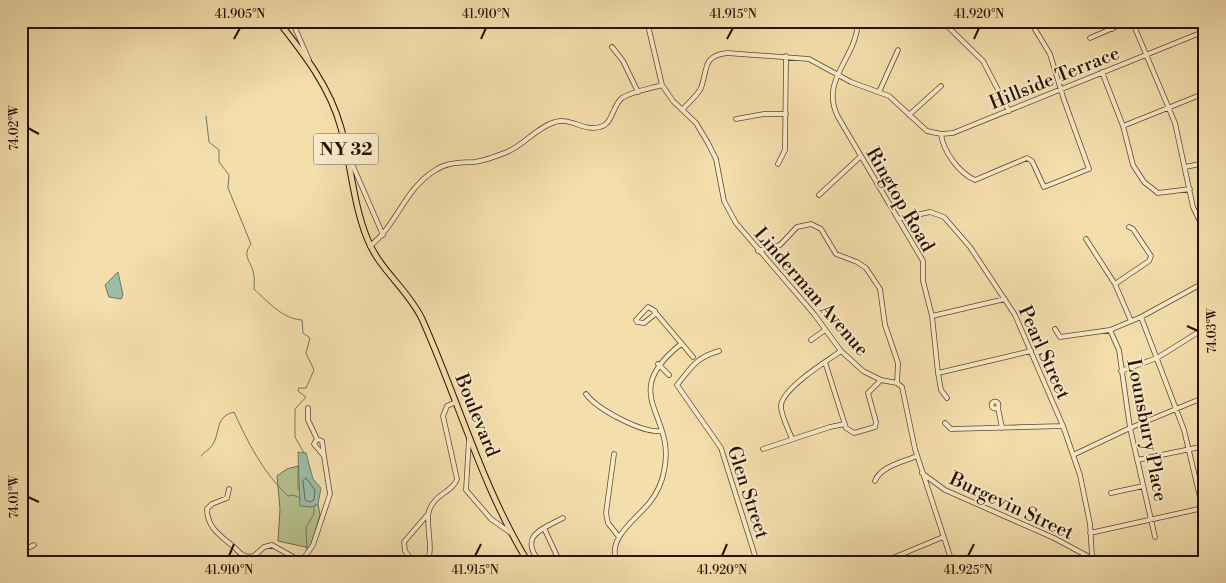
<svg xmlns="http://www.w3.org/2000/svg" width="1226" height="583" viewBox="0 0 1226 583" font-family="'Libre Bodoni',serif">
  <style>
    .green { fill: #b6c28e; stroke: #706a4a }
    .water { fill: #9cbca7; stroke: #6e7866 }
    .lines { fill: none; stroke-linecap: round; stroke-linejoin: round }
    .shore { stroke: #626856; stroke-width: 1 }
    .stream { stroke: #6e7866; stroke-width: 1 }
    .minor-casing { stroke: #5c462f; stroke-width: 5.5 }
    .major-casing { stroke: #291305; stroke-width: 7 }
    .minor { stroke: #f8eac9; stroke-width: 4 }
    .major { stroke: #f4deac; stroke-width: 5 }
    .ticks { fill: none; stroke: #291305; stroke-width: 2 }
    .labels { text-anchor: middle; stroke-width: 4; stroke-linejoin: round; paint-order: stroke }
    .shield { fill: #f8eac9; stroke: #675440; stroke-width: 1 }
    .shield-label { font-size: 18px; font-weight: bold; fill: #291305 }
    .street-label { font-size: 19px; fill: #291305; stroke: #f8eac9 }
    .neatline { fill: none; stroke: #291305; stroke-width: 2 }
    .ticks-label { font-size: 12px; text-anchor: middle; fill: #291305 }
  </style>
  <rect width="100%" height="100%" fill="#f4deac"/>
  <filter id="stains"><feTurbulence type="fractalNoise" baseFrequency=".004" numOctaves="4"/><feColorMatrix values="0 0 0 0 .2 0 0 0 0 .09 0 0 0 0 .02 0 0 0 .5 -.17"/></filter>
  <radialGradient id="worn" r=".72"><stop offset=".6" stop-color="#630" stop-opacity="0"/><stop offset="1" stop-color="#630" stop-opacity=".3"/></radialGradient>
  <path class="green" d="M298,466V489L311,507L318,504L320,515L310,548L278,541L280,509L277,476L287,469Z"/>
  <path class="water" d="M118,272L123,295L121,299L109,297L105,285Z
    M298,452L306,453L313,479L321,488L318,504L311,507L300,506Z"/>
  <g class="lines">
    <path class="shore" d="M306,478L315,490L314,500L310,502L305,500L303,481Z"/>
    <path class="stream" d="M206,116L209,142L219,150V162L229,175L228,188L251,244C242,256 250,260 253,271C255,276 254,284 254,289C268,302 283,319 302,320L303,333L310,338L306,353L314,370L306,388H299L298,391L306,397L295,409V437L304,453
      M201,456C204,452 207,451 210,448C222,435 213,417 234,412C247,441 264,474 288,496L293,495L300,498
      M307,550L306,527L314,514V506
      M308,554L312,562"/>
    <g class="minor-casing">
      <path id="minor" d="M292,21L309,60
        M647,21L662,85L673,101L696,123L708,143L716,159L724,201L736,223L814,314L841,351L863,371L881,380L897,383L902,387L915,449L952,562
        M858,21C857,59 819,79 838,117L923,261V281L932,316L938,373L941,390L947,398
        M942,21L983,61L1009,111
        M1106,21L1112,29
        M1132,21L1175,123L1193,207L1205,232
        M1090,38L1129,21
        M612,47L623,61L638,92
        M1102,72L1123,126L1133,165L1144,182L1158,193L1190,189
        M879,92L898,50
        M682,110C688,103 697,96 701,88C708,69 702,56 727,53L809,59L851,82L889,96L927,131L941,134L953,133L1205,31
        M909,115L941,86
        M736,119L764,114H786
        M1123,126L1205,93
        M941,134C943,151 959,173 975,180L1027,158L1032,161L1044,187L1089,169L1064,100L1050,54L1030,21
        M349,157L383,235
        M778,164L785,150L786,56
        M1185,167L1205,163
        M819,195L861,156
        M898,219L930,212L944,217L970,247L1015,315L1063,426L1080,475L1090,524L1092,556L1095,562
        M1086,239L1115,284L1131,321
        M370,246C397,225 404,190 434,171C447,162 459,163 474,162C485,161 497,156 507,152C524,145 537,127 555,122C571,117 584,132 600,127C613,124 612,106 622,98C633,91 649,89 662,85
        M758,251L780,245L797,227L811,224L821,229L836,254L857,262L866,268L880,289L885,325L898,363L897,383
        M1115,284L1149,261L1151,256L1133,229L1129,227
        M648,307L655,311L654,315L644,323L637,322L636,320Z
        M655,312L693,357
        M932,316L1005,299
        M1141,317L1184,430L1205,518
        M1055,329L1060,337L1110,330L1141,317L1205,282
        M1110,330L1119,350L1130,428L1155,537
        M811,340L825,330
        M719,351C695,358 692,367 677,385L721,448L757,562
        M825,362L846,428L854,433L875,427L876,422L868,393L881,380
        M658,364L669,375
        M1121,371L1157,358L1205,328
        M938,373L1031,351
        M586,394C598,410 642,433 661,431
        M991.5 405a3.5 3.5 0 1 1 7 0a3.5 3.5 0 1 1-7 0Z
        M998,408L1002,428
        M945,423L951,429L1063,426
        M317,439L322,441L324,456
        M469,439L466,490L491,519L511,533
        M792,439C789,430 780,414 781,405C784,387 827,361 841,351
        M763,449L830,427L845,424
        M614,454L606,513L608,523L619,537
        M1073,455L1130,428L1205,397
        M1137,460L1205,446
        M922,473L945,490L1054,538L1093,559
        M875,481C881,466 903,462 917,456
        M229,489L227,498L212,504L207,509C207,528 221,536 234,547C241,554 243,558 254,556L264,547L272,545L302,562
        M1111,493L1143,486
        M544,528L557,556
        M1090,533L1203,508
        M21,551L34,545
        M305,562L306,555L313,545L330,494L324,456L314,444L317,439L308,420V408
        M413,562L405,551L404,542L428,514
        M426,562C435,552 425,525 429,511C434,494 453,492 457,479L443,416L447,406L456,402
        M540,562C518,536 542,529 563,518
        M617,562C606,538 637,519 650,502C657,493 662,482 664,471C677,413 616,396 681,344
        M883,562L943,537
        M1190,562L1205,558"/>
    </g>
    <g class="major-casing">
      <path id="major" d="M278,21C304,54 330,87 341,128C351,164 353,203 367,238C379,270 408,289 422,319C458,399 482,487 528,562"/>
    </g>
    <use href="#minor" class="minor"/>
    <use href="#major" class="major"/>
  </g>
  <path class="ticks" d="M234,39L240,28M481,39L486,28M727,39L733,28M974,39L979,28M28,128L39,134M1187,326L1198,331M28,497L39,502M229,556L234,544M475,556L481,544M722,556L727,544M968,556L974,544"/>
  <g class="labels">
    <rect class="shield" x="313.5" y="133.5" width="65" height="31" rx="4"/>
    <g class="shield-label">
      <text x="346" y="155">NY 32</text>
    </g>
    <g class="street-label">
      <text transform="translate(1054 77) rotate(-22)" y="7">Hillside Terrace</text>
      <text transform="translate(901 199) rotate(60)" y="7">Ringtop Road</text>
      <text transform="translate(812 291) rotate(49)" y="7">Linderman Avenue</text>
      <text transform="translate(1045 352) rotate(66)" y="7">Pearl Street</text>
      <text transform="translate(478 415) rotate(68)" y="7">Boulevard</text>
      <text transform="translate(1148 430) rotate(79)" y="7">Lounsbury Place</text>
      <text transform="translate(749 492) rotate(72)" y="7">Glen Street</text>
      <text transform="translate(1012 505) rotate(25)" y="7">Burgevin Street</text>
    </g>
  </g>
  <rect width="1226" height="583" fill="none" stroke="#f4deac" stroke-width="55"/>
  <rect x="28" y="28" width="1170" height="528" class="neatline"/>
  <g class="ticks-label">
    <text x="240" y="18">41.905°N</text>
    <text x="486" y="18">41.910°N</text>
    <text x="733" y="18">41.915°N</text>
    <text x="979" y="18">41.920°N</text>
    <text transform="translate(14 128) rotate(-90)" y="4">74.02°W</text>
    <text transform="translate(1212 331) rotate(-90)" y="4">74.03°W</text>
    <text transform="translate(14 497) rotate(-90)" y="4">74.01°W</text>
    <text x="229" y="574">41.910°N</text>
    <text x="475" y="574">41.915°N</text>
    <text x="722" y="574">41.920°N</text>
    <text x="968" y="574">41.925°N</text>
  </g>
  <rect width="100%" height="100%" filter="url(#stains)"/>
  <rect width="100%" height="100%" fill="url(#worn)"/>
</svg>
